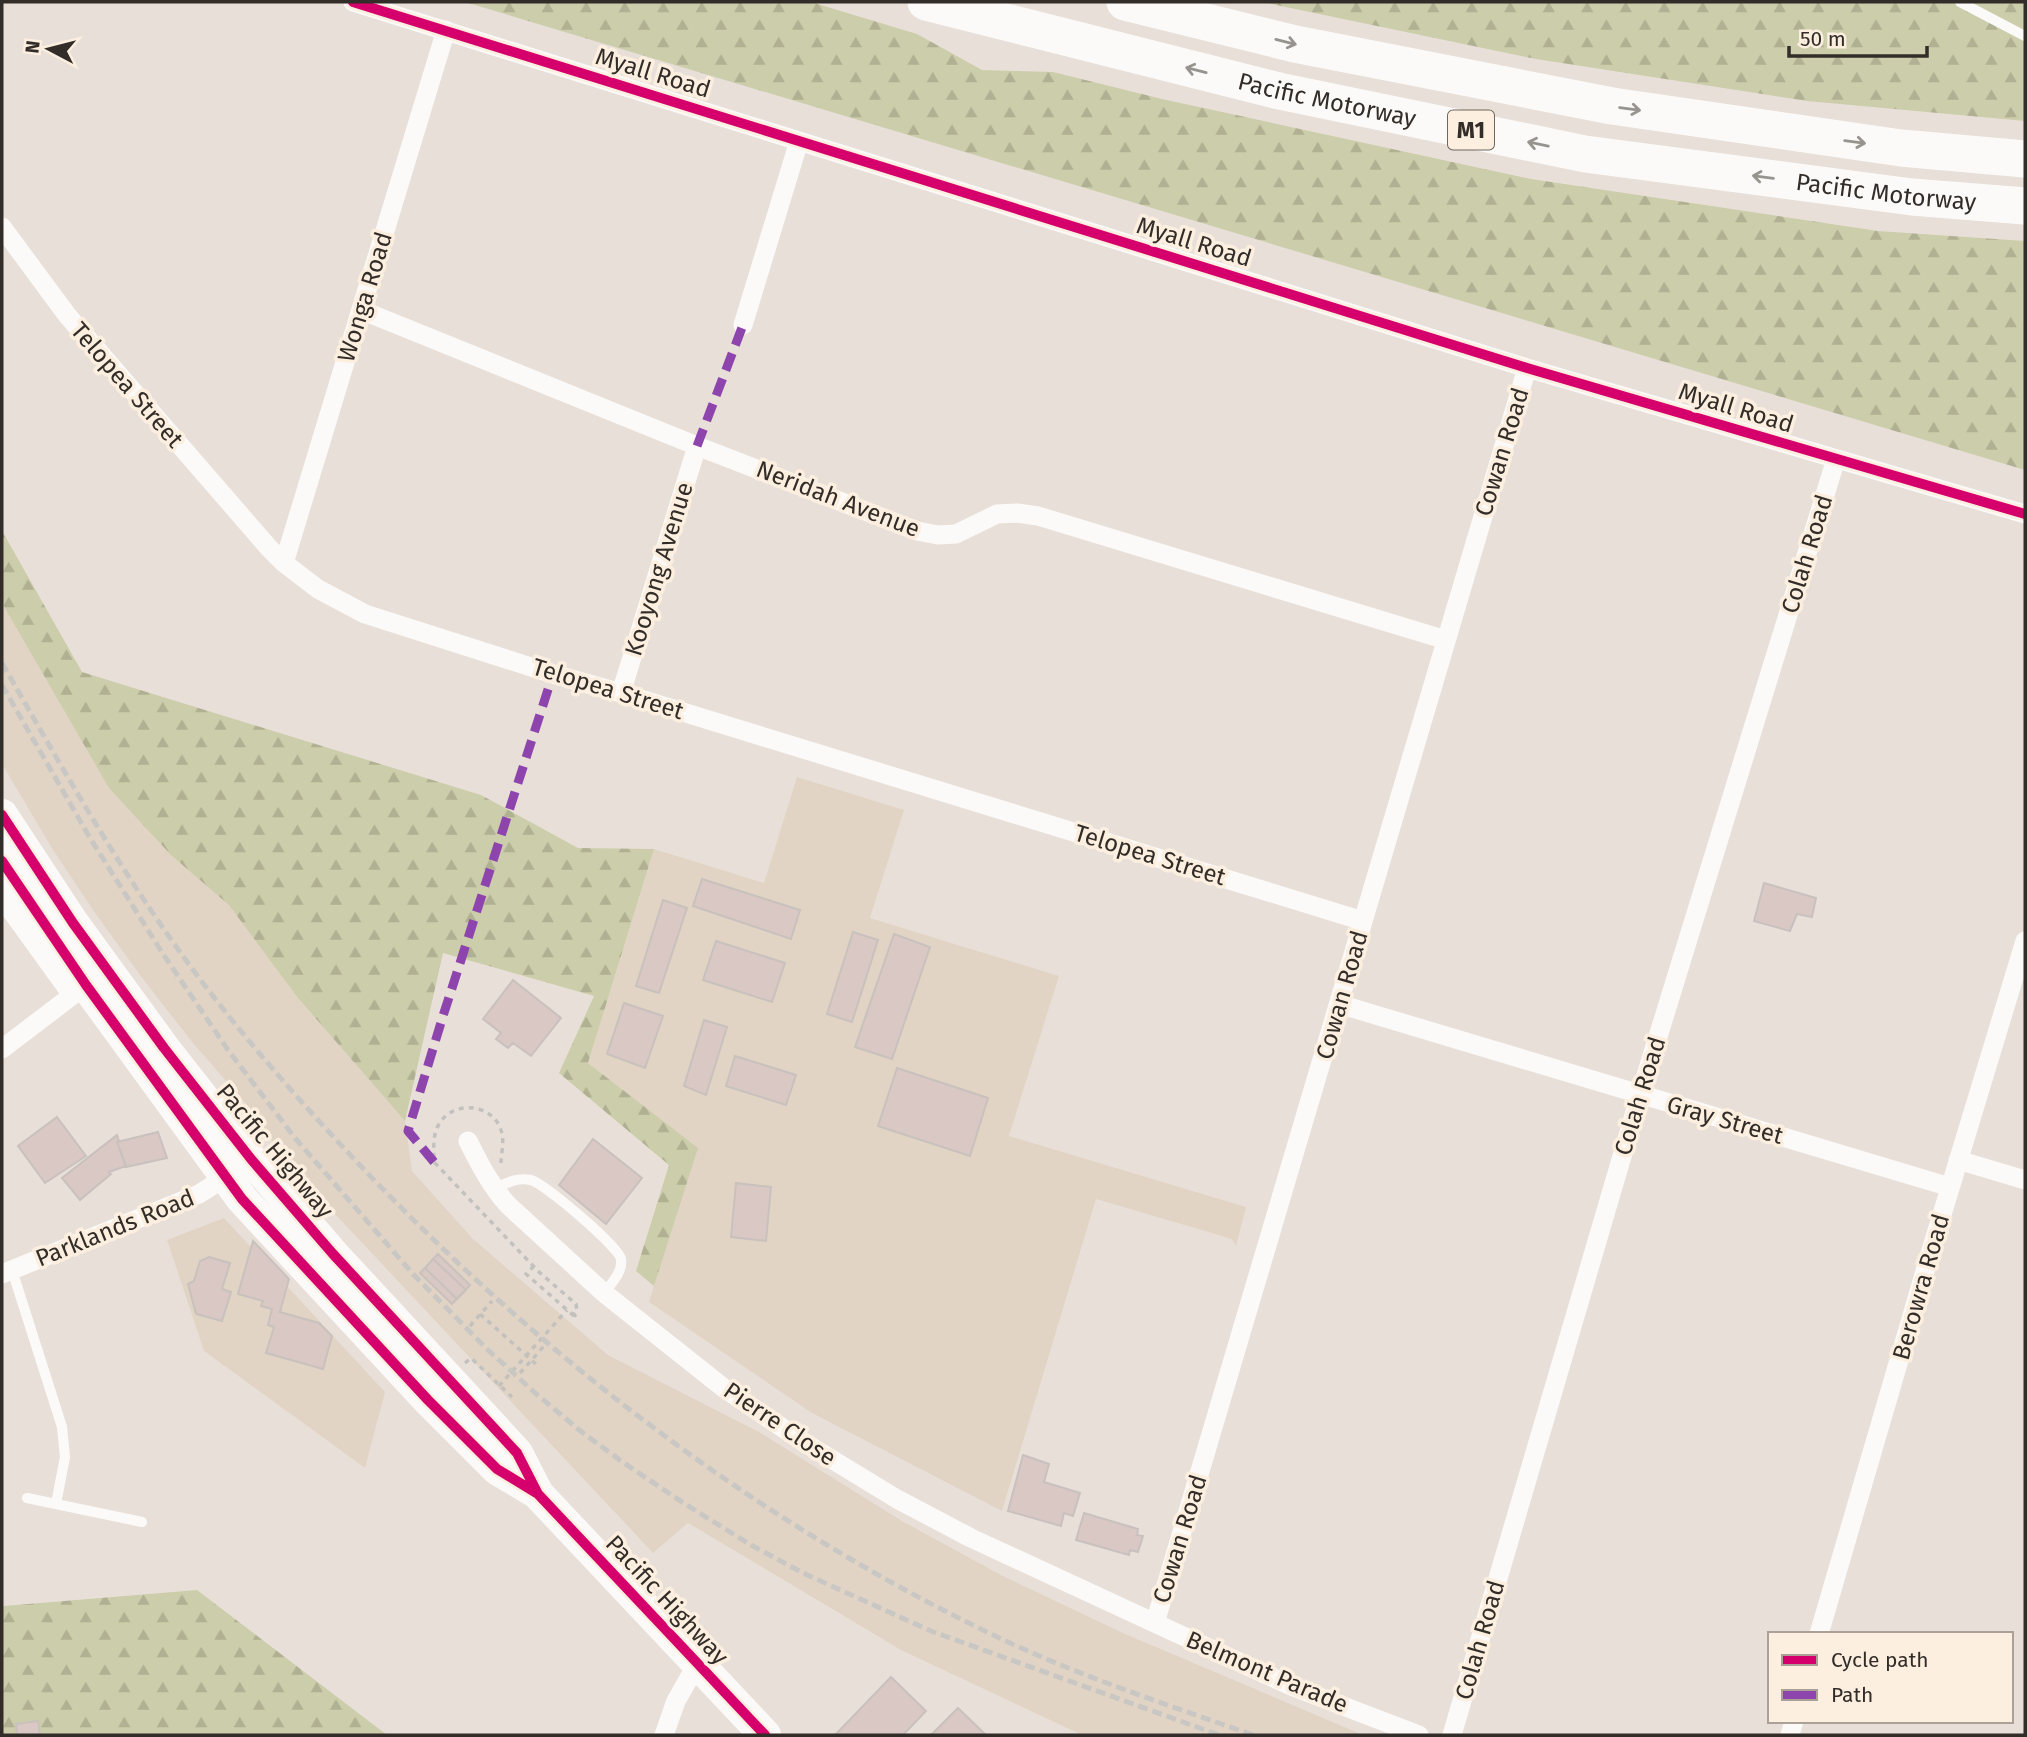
<svg xmlns="http://www.w3.org/2000/svg" width="2027" height="1737" viewBox="0 0 2027 1737" font-family="'Fira Sans',sans-serif">
  <style>
    .built { fill: #e2d4c5 }
    .forest { fill: url(#forest-firs) }
    .building { fill: #d9c8c3; stroke: #c9c1bd; stroke-width: 2 }
    .lines { fill: none; stroke-linecap: round; stroke-linejoin: round }
    .path { stroke: #c3c1be; stroke-width: 3.5; stroke-dasharray: 5 5; stroke-linecap: butt }
    .service { stroke: #fcfaf9; stroke-width: 10 }
    .minor { stroke: #fcfaf9; stroke-width: 19 }
    .primary { stroke: #fcfaf9; stroke-width: 32 }
    .motorway { stroke: #fcfaf9; stroke-width: 37 }
    .rail { stroke: #c9c7c4; stroke-width: 5; stroke-dasharray: 10 5; stroke-linecap: butt }
    .quiet { stroke: #8e44ad; stroke-width: 9; stroke-dasharray: 18 9; stroke-linecap: butt }
    .cycleway-casing { stroke: #fcefdf; stroke-width: 15 }
    .cycleway { stroke: #d6006c; stroke-width: 10 }
    .oneway { stroke: #979490 }
    .labels { text-anchor: middle; stroke-width: 7; stroke-linejoin: round; paint-order: stroke }
    .shield { fill: #fcefdf; stroke: #6f675f; stroke-width: 2 }
    .shield-label { font-size: 23px; font-weight: bold; fill: #322d28 }
    .street-label { font-size: 24px; fill: #322d28; stroke: #fcefdf }
  </style>
  <defs>
    <pattern id="forest-firs" width="22" height="20" patternUnits="userSpaceOnUse" patternTransform="scale(1.75)"><rect width="22" height="20" fill="#cccdaa"/><path d="M5 1l3.5 6h-7zM16 11l3.5 6h-7z" fill="#b0b092"/></pattern>
  </defs>
  <rect width="100%" height="100%" fill="#e8e0d8"/>
  <path class="built" d="M2,531L82,672L298,998L405,1121L412,1171L472,1238L608,1355L759,1432L902,1521L1001,1575L1123,1633L1363,1735H1082L901,1650L688,1523L653,1553L290,1166L247,1105L192,1042L143,979L95,913L53,850L2,764Z
    M797,777L904,810L870,918L1059,976L1009,1136L1246,1207L1236,1246L1232,1239L1096,1199L1002,1511L812,1413L649,1302L697,1148L588,1063L654,849L764,883Z
    M224,1218L385,1392L365,1468L204,1351L167,1240Z"/>
  <path class="forest" d="M465,2H811L917,34L982,70L1053,72L1162,99L1531,179L1878,231L2025,241V470Z
    M1262,2H2025V121L1807,101L1536,59Z
    M2,531L82,672L481,795L578,848L654,849L588,1063L698,1148L654,1286L636,1271L669,1165L559,1073L594,996L443,953L405,1121L298,998L229,905L171,855L109,788L2,603Z
    M197,1590L387,1735H2V1608L4,1606Z"/>
  <path class="building" d="M702,879L800,910L791,939L693,906Z
    M1764,883L1816,898L1812,917L1797,914L1790,931L1754,921Z
    M663,900L687,908L659,993L636,986Z
    M853,932L878,940L852,1022L827,1014Z
    M894,934L930,947L892,1059L855,1047Z
    M716,941L785,963L772,1002L703,980Z
    M513,980L561,1018L531,1056L513,1043L508,1048L496,1039L501,1033L483,1019Z
    M624,1003L663,1016L645,1068L607,1054Z
    M704,1020L727,1027L706,1095L684,1086Z
    M735,1056L796,1075L786,1105L726,1086Z
    M897,1068L988,1098L970,1156L878,1126Z
    M57,1117L86,1156L45,1183L18,1146Z
    M158,1132L167,1158L126,1167L117,1142Z
    M117,1135L119,1141L117,1142L126,1166L109,1172L111,1174L80,1200L62,1178Z
    M593,1139L642,1178L606,1224L559,1185Z
    M736,1183L771,1187L766,1241L731,1237Z
    M253,1241L289,1279L280,1312L319,1323L332,1336L323,1369L266,1353L274,1327L268,1325L272,1309L261,1306L263,1301L238,1294Z
    M438,1254L470,1285L452,1304L420,1273Z
    M209,1257L230,1263L222,1289L231,1292L222,1321L196,1314L188,1284L194,1281L200,1261Z
    M433,1259L466,1290L457,1299L425,1268Z
    M1023,1455L1049,1464L1044,1482L1080,1493L1073,1516L1064,1513L1061,1526L1008,1511Z
    M1084,1513L1138,1529L1137,1535L1143,1536L1138,1552L1130,1550L1129,1555L1076,1540Z
    M891,1677L926,1711L903,1735H835Z
    M958,1708L986,1735H931Z
    M38,1721L40,1735H17L16,1724Z"/>
  <g class="lines">
    <path class="path" d="M501,1163C501,1153 505,1141 501,1130C492,1103 453,1100 439,1124C432,1136 434,1149 434,1162L539,1272L576,1304L577,1311L574,1314L578,1320
      M534,1266L526,1274L574,1316
      M480,1314L538,1366
      M470,1326L492,1301
      M465,1363L471,1358L512,1397
      M520,1373L544,1346
      M499,1386L567,1310"/>
    <path class="service" d="M1960,2L2025,36
      M494,1189C506,1183 517,1177 531,1180C545,1184 618,1246 621,1259C623,1272 611,1284 604,1293
      M12,1270L62,1427L65,1457L56,1504
      M27,1498L142,1522"/>
    <path class="minor" d="M353,2L1527,368L2025,514
      M2,227L67,315L269,548L284,563L318,589L365,614L553,674L621,693L1363,921
      M361,310L697,446L917,531L938,535L956,534L997,514L1017,513L1038,516L1446,640
      M743,325L799,141
      M284,563L446,30
      M621,693L697,446
      M2,898L72,995
      M1339,1004L1950,1187
      M2,1049L86,985H95
      M468,1141C480,1165 491,1186 508,1205L604,1293L725,1389L805,1443L897,1499L971,1538L1291,1686L1419,1735
      M1958,1160L2025,1180
      M2,1274L199,1194L234,1172
      M1155,1623L1527,368
      M1819,1634L1930,1254L2025,941
      M664,1735L676,1701L697,1664
      M1452,1735L1640,1095L1836,459
      M1790,1735L1794,1721"/>
    <path class="primary" d="M2,815L73,923L164,1048L251,1159L333,1254L517,1453L538,1494L765,1735
      M2,861L86,985L242,1199L428,1400L497,1469L537,1493"/>
    <g class="motorway">
      <path id="s1" d="M926,2L1279,91L1585,154L1912,197L2025,206"/>
      <path d="M1125,2L1295,44L1612,106L1901,148L2025,159"/>
    </g>
    <path class="rail" d="M2,663C57,759 111,855 175,945C229,1021 291,1092 355,1160C538,1354 751,1518 991,1634C1076,1675 1165,1704 1253,1735
      M2,685L90,838L163,954L228,1050L295,1138L413,1274L487,1349L534,1392L578,1429L621,1461L685,1504L751,1545L803,1573L931,1631L1219,1735"/>
    <path class="quiet" d="M697,446L743,325
      M434,1162L408,1131L443,1016L553,674"/>
    <g class="cycleway-casing">
      <path id="cycleway" d="M353,2L1527,368L2025,514
        M2,815L73,923L164,1048L251,1159L333,1254L517,1453L538,1494L765,1735
        M2,861L86,985L242,1199L428,1400L497,1469L538,1494"/>
    </g>
    <use href="#cycleway" class="cycleway"/>
  </g>
  <defs><path id="oneway-shaft" d="M-6 0H5M1.5-3L5.5 0L1.5 3" fill="none" stroke-width="1.6" stroke-linecap="round" stroke-linejoin="round" transform="scale(1.75)"/></defs>
  <g class="oneway">
    <use href="#oneway-shaft" transform="translate(1286 42) rotate(14)"/>
    <use href="#oneway-shaft" transform="translate(1196 70) rotate(-166)"/>
    <use href="#oneway-shaft" transform="translate(1630 109) rotate(8)"/>
    <use href="#oneway-shaft" transform="translate(1855 142) rotate(8)"/>
    <use href="#oneway-shaft" transform="translate(1538 144) rotate(-168)"/>
    <use href="#oneway-shaft" transform="translate(1763 177) rotate(-173)"/>
  </g>
  <g class="labels">
    <rect class="shield" x="1448" y="110.5" width="46" height="39" rx="5"/>
    <g class="shield-label">
      <text x="1471" y="138">M1</text>
    </g>
    <g class="street-label">
      <text transform="translate(653 73) rotate(17)" y="8">Myall Road</text>
      <text dy="8" stroke="none"><textPath href="#s1" startOffset="413">Pacific Motorway</textPath></text>
      <text dy="8" stroke="none"><textPath href="#s1" startOffset="980">Pacific Motorway</textPath></text>
      <text transform="translate(1194 242) rotate(17)" y="8">Myall Road</text>
      <text transform="translate(365 297) rotate(-73)" y="8">Wonga Road</text>
      <text transform="translate(127 385) rotate(49)" y="8">Telopea Street</text>
      <text transform="translate(1736 408) rotate(17)" y="8">Myall Road</text>
      <text transform="translate(1502 452) rotate(-73)" y="8">Cowan Road</text>
      <text transform="translate(838 499) rotate(21)" y="8">Neridah Avenue</text>
      <text transform="translate(1807 554) rotate(-73)" y="8">Colah Road</text>
      <text transform="translate(659 569) rotate(-73)" y="8">Kooyong Avenue</text>
      <text transform="translate(608 689) rotate(17)" y="8">Telopea Street</text>
      <text transform="translate(1150 855) rotate(17)" y="8">Telopea Street</text>
      <text transform="translate(1342 995) rotate(-74)" y="8">Cowan Road</text>
      <text transform="translate(1640 1096) rotate(-73)" y="8">Colah Road</text>
      <text transform="translate(1725 1120) rotate(16)" y="8">Gray Street</text>
      <text transform="translate(275 1151) rotate(50)" y="8">Pacific Highway</text>
      <text transform="translate(115 1228) rotate(-22)" y="8">Parklands Road</text>
      <text transform="translate(1921 1287) rotate(-74)" y="8">Berowra Road</text>
      <text transform="translate(780 1424) rotate(34)" y="8">Pierre Close</text>
      <text transform="translate(1180 1539) rotate(-73)" y="8">Cowan Road</text>
      <text transform="translate(667 1600) rotate(47)" y="8">Pacific Highway</text>
      <text transform="translate(1480 1640) rotate(-74)" y="8">Colah Road</text>
      <text transform="translate(1267 1672) rotate(23)" y="8">Belmont Parade</text>
    </g>
  </g>
  <rect width="2027" height="1737" fill="none" stroke="#322d28" stroke-width="7"/>
  <rect x="1768" y="1632" width="245" height="91" fill="#fcefdf" stroke="#aba196" stroke-width="2"/>
  <rect x="1782" y="1655" width="35" height="10" fill="#d6006c" stroke="#aba196" stroke-width="2"/>
  <text x="1831" y="1667" font-size="21" fill="#322d28">Cycle path</text>
  <rect x="1782" y="1690" width="35" height="10" fill="#8e44ad" stroke="#aba196" stroke-width="2"/>
  <text x="1831" y="1702" font-size="21" fill="#322d28">Path</text>
  <g transform="translate(49 49) rotate(277)" stroke="#fcefdf" stroke-width="5" paint-order="stroke">
  <path d="M0-5L12 26L0 18L-12 26Z" fill="#322d28"/>
  <text y="-10" font-size="19" font-weight="bold" text-anchor="middle" fill="#322d28">N</text>
  </g>
  <path d="M1789 46v10h138v-10" fill="none" stroke="#322d28" stroke-width="3.5"/>
  <text x="1800" y="46" font-size="21" fill="#322d28" stroke="#fcefdf" stroke-width="5" paint-order="stroke">50 m</text>
</svg>
